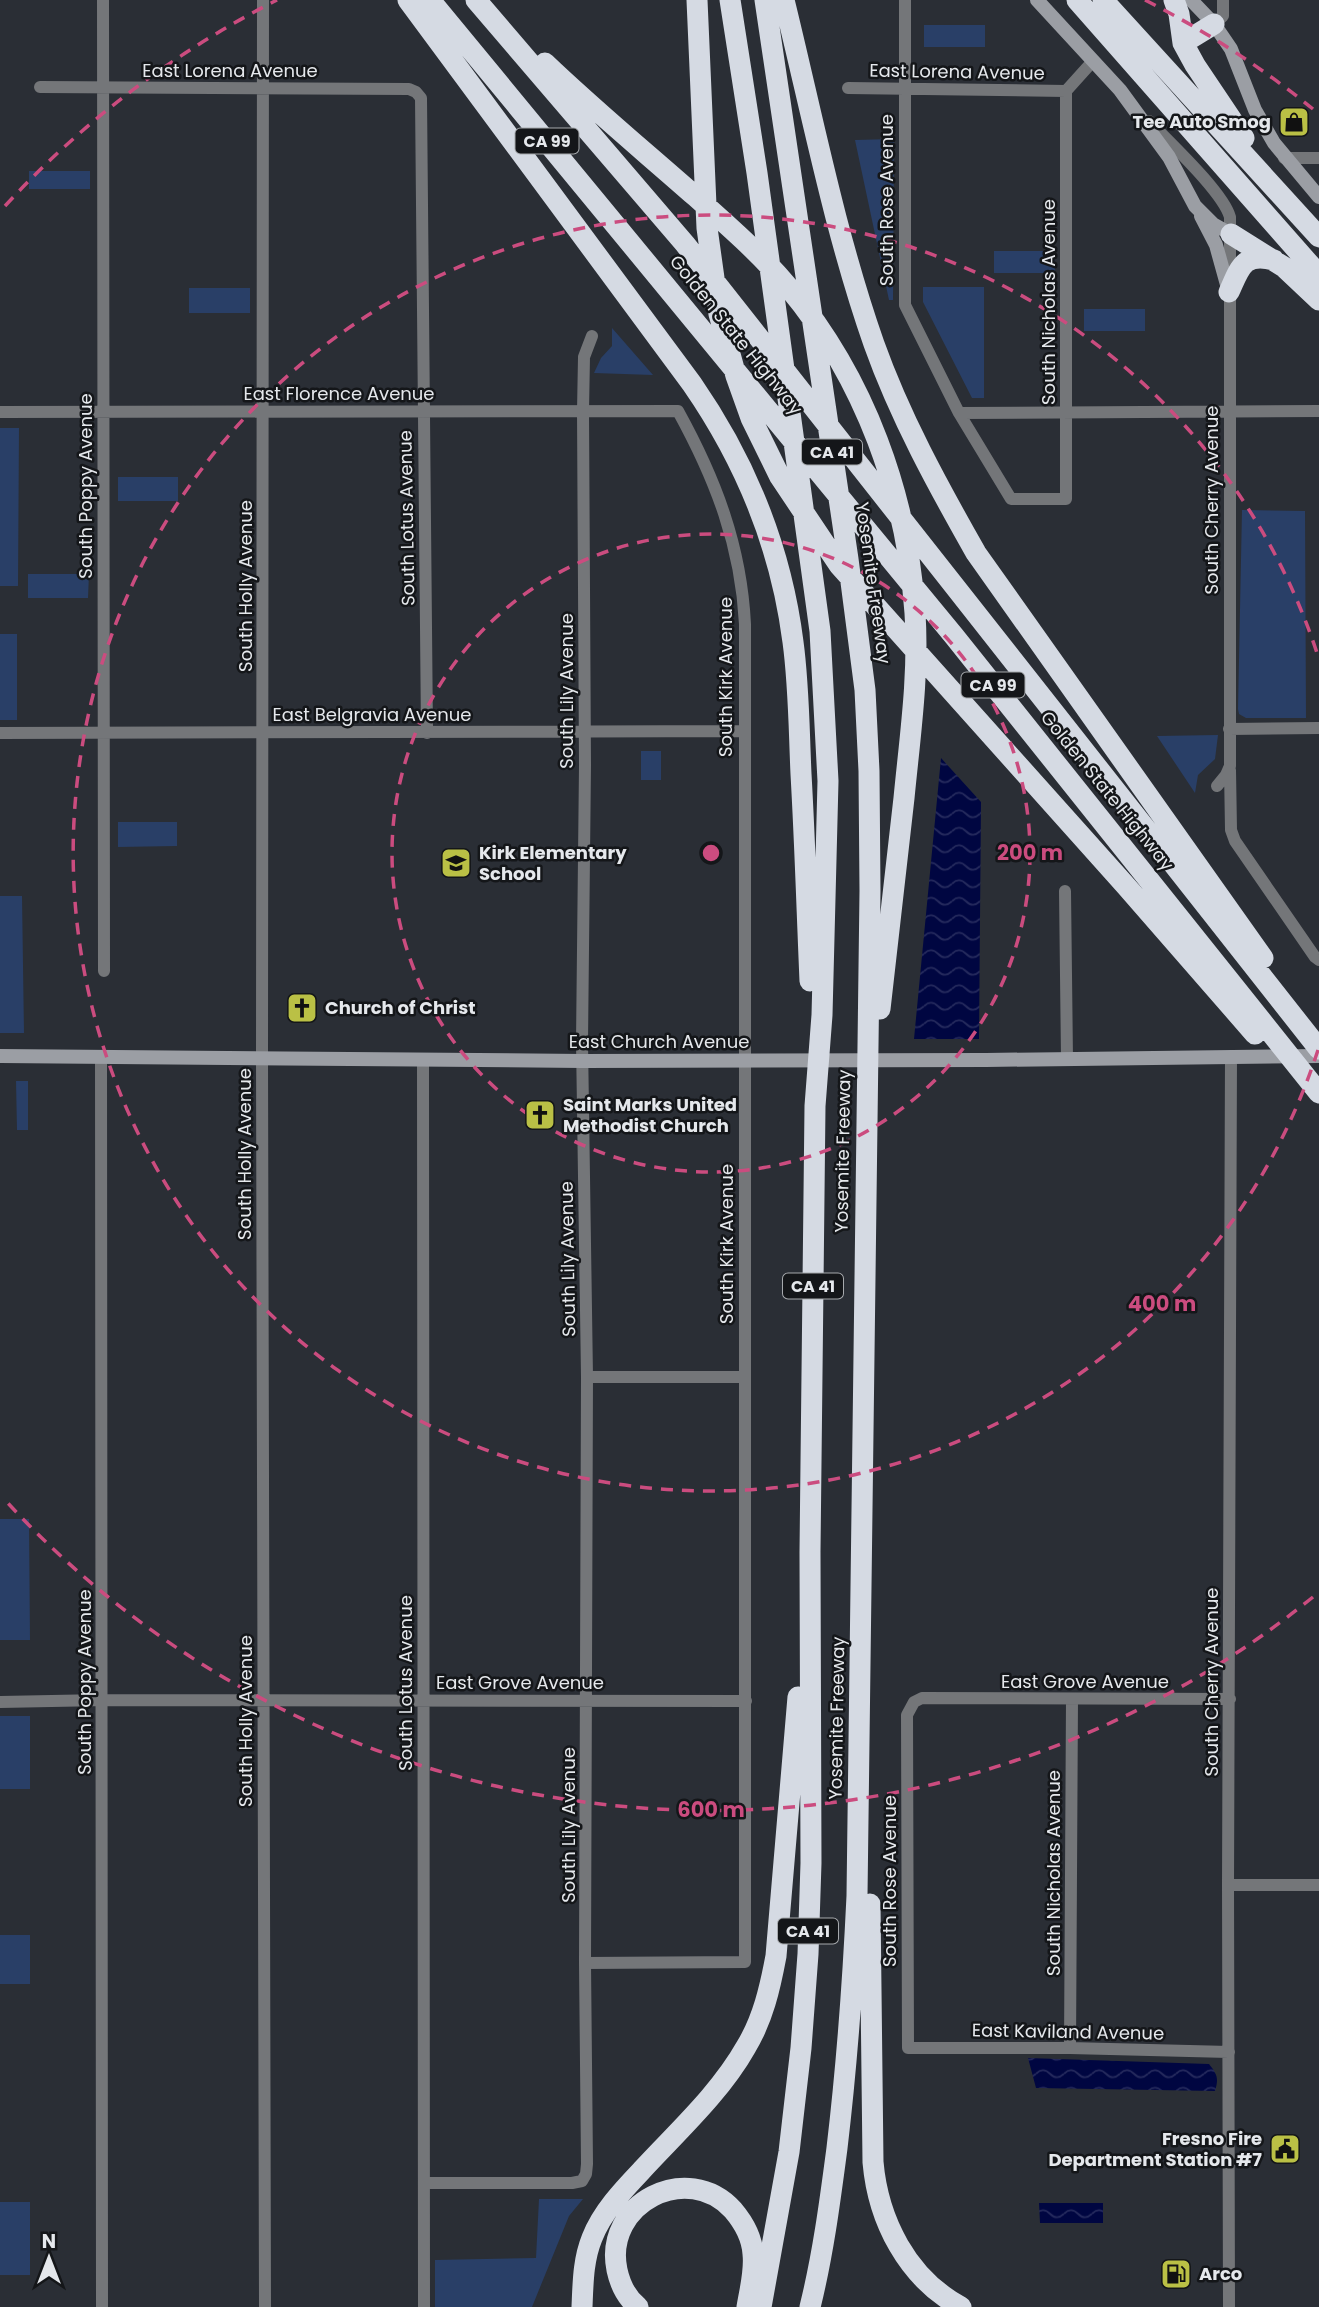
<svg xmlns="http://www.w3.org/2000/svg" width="1319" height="2307" viewBox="0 0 1319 2307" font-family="Poppins,sans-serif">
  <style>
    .green { fill: #293f67 }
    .water { fill: url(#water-waves) }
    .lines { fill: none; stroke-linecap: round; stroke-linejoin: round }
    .street { stroke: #747679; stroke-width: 12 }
    .secondary { stroke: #9b9ea4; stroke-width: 14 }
    .highway { stroke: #d5dae3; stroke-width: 21 }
    .ring { fill: none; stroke: #cb4c7f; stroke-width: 3.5; stroke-dasharray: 12 9 }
    .labels { text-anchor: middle; stroke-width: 5; stroke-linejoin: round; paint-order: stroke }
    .shield { fill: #141619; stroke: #a6a9ad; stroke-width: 2 }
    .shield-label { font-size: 16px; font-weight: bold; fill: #e5e8ec }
    .street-label { font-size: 18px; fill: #e5e8ec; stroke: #141619 }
    .poi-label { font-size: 18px; font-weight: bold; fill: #e5e8ec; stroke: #141619; text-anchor: start }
    .centre { fill: #cb4c7f; stroke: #141619; stroke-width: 3.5 }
    .ring-label { font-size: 21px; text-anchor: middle; font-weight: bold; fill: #cb4c7f; stroke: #141619; stroke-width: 5; stroke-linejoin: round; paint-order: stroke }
  </style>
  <defs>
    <pattern id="water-waves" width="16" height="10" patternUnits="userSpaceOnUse" patternTransform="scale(1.75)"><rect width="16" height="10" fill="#000641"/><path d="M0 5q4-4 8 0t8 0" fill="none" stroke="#252a5d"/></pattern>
  </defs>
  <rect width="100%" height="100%" fill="#2a2e35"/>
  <path class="green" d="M924,25H985V47H924Z
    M894,139L893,300H889L855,140Z
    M29,171H90V189H29Z
    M994,251H1055V273H994Z
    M923,287H984V398H972L923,302Z
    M189,288H250V313H189Z
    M1084,309H1145V331H1084Z
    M612,328L653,375L594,373L601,358L612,346Z
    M0,428H19L18,586H0Z
    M118,477H178V501H118Z
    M1242,510L1305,511L1306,718H1246L1239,714L1238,709Z
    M28,574H89L88,598H28Z
    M0,634H17V720H0Z
    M1218,735L1215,759L1198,775L1195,793L1157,736Z
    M641,751H661V780H641Z
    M118,822H177V846L118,847Z
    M0,896H22L24,1033H0Z
    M16,1081H28V1130H17Z
    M0,1519H29L30,1640H0Z
    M0,1716H30V1789H0Z
    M0,1935H30V1984H0Z
    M539,2199H583L569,2216L532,2307H435V2260L536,2258Z
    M0,2202H30V2275H0Z"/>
  <path class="water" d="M941,758L981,802L979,1039H914Z
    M1028,2058L1209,2064C1217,2074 1219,2078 1215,2091L1036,2088Z
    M1039,2203H1103V2223H1040Z"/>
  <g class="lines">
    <path class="street" d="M103,0L104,971
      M263,0L262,1058L265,2307
      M905,0V305L959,413L1011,499H1066V91L1093,61
      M1214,24L1223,16V0
      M40,87L409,89L416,92L421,98L427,733
      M848,88L1066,91
      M1149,121C1169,142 1223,192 1230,217V766L1226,775L1217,786
      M1284,158H1319
      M0,412L678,411C716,480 741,546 745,624V1962L585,1963
      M959,413L1319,411
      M1229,729L1319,728
      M0,733L744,731
      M1230,770L1231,830L1235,841L1315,957L1319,960
      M1065,891L1067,1059
      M101,1056L102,2307
      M423,1059L424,2307
      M587,1377H745
      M0,1702L103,1700L746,1701
      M1228,1885H1319
      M1070,2048L1072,1699
      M1229,2052L1070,2048H908L907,1715L914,1702L922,1698L1230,1699
      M424,2183H572L582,2181L586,2174L587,2164L585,1963L587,1377L582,1042L585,765L583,411L584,357L592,336
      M1229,2307L1228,1885L1231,1056"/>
    <path class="secondary" d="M1037,0L1120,90L1169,157L1195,206L1213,224L1231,234
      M1191,0L1214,24L1231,49L1255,110L1274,143L1319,197
      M1201,216L1216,245L1229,292
      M0,1056L583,1061L986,1060L1319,1056"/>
    <path class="highway" d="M408,0L692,384C746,462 781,548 793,642C799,686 799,731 801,774C805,843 807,912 810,981
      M430,0L954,636L1319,1093
      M476,0L685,244L1319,1049
      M697,0L707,228L719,314L736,376L751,418L780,477L839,565L1126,886L1255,1034
      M730,0L757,173L820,631L828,781L822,1015L815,1106L810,1552L811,1863L808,1954L801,2048L789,2152L761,2307
      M765,0L848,559L865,690L869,771L870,891L857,1896C853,1981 847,2064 837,2148C830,2201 823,2255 810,2307
      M784,0C812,114 835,233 874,344C900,417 938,486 976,553L1263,958
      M1077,0L1319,275
      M1103,0L1319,237
      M1174,0L1179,14L1183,43
      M1214,24L1183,43L1195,65L1244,138
      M545,63C593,109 645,152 696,197C728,226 761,254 789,288C865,379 907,495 915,613C919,675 910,736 904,798C896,868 888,938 880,1009
      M1231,234L1284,267L1319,300
      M1229,292C1240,268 1243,252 1274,260
      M870,1904L873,2162C878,2220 907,2278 961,2307
      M582,2307C583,2284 583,2260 592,2238C602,2212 623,2190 642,2170C678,2131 720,2093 746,2047C763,2019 770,1988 776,1956L798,1697
      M638,2307C627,2298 620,2284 617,2270C603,2203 688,2160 733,2210C744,2223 752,2237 753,2254C755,2271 750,2289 747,2307"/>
  </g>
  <g class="ring">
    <circle cx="711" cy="853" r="319"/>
    <path d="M1318 1050A638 638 0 1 1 1318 656"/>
    <path d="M1313 1597A957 957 0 0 1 5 1500M5 206A957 957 0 0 1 277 0M1145 0A957 957 0 0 1 1313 109"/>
  </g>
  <defs>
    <g id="shop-square" transform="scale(1.575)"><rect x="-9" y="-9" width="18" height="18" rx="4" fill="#bac045" stroke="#141619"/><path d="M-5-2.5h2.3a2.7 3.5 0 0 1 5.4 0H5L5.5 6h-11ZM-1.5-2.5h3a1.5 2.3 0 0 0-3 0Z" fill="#111"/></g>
    <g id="school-square" transform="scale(1.575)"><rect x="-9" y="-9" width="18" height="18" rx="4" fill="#bac045" stroke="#141619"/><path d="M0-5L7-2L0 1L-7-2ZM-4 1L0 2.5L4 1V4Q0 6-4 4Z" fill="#111"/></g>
    <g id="church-square" transform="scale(1.575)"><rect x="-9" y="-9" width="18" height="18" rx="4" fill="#bac045" stroke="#141619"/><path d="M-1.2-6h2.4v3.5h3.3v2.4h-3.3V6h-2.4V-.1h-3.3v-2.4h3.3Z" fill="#111"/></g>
    <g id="civic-square" transform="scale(1.575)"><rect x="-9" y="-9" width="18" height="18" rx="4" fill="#bac045" stroke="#141619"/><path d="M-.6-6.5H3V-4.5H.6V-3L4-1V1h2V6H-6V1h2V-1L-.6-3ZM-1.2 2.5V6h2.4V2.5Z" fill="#111"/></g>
    <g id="fuel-square" transform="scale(1.575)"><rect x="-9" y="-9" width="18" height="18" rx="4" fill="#bac045" stroke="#141619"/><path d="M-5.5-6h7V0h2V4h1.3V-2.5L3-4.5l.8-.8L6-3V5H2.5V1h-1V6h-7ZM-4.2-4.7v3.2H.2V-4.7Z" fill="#111"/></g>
  </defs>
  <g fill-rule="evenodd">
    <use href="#shop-square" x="1294" y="122"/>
    <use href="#school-square" x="456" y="863"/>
    <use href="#church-square" x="302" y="1008"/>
    <use href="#church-square" x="540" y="1115"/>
    <use href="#civic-square" x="1285" y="2149"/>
    <use href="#fuel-square" x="1176" y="2274"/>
  </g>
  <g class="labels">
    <g class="shield">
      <rect x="515.5" y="128.5" width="63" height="25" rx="5"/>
      <rect x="802" y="439.5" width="60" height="25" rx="5"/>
      <rect x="961.5" y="672.5" width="63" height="25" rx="5"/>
      <rect x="783" y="1273.5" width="60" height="25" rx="5"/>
      <rect x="778" y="1918.5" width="60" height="25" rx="5"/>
    </g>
    <g class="shield-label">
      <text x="547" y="147">CA 99</text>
      <text x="832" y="458">CA 41</text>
      <text x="993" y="691">CA 99</text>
      <text x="813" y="1292">CA 41</text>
      <text x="808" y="1937">CA 41</text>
    </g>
    <g class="street-label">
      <text x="230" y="77">East Lorena Avenue</text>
      <text transform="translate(957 72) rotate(1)" y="6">East Lorena Avenue</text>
      <text transform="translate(887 200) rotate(-90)" y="6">South Rose Avenue</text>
      <text transform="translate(1049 302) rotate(-90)" y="6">South Nicholas Avenue</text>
      <text transform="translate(736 335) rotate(51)" y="6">Golden State Highway</text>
      <text x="339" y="400">East Florence Avenue</text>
      <text transform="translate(86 486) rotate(-90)" y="6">South Poppy Avenue</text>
      <text transform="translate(1212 500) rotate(-90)" y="6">South Cherry Avenue</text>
      <text transform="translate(407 518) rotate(-91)" y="6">South Lotus Avenue</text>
      <text transform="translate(873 583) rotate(82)" y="6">Yosemite Freeway</text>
      <text transform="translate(246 586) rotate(-90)" y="6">South Holly Avenue</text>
      <text transform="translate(726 677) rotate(-90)" y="6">South Kirk Avenue</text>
      <text transform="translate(567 691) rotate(-90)" y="6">South Lily Avenue</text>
      <text x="372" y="721">East Belgravia Avenue</text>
      <text transform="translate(1107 791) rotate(51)" y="6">Golden State Highway</text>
      <text x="659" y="1048">East Church Avenue</text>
      <text transform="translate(843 1151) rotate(-89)" y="6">Yosemite Freeway</text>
      <text transform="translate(245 1154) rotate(-90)" y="6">South Holly Avenue</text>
      <text transform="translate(727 1244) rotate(-90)" y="6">South Kirk Avenue</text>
      <text transform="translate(568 1259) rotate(-91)" y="6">South Lily Avenue</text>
      <text transform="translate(85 1682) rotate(-90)" y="6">South Poppy Avenue</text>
      <text x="1085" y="1688">East Grove Avenue</text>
      <text transform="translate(1212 1682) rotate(-90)" y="6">South Cherry Avenue</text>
      <text transform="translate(406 1683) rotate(-90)" y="6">South Lotus Avenue</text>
      <text x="520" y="1689">East Grove Avenue</text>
      <text transform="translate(837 1718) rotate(-89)" y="6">Yosemite Freeway</text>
      <text transform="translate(246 1721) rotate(-90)" y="6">South Holly Avenue</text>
      <text transform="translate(569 1825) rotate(-90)" y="6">South Lily Avenue</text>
      <text transform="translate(1054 1873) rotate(-90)" y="6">South Nicholas Avenue</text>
      <text transform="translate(890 1881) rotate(-90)" y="6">South Rose Avenue</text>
      <text transform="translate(1068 2032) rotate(1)" y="6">East Kaviland Avenue</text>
    </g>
    <g class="poi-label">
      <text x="1271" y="128" text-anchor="end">Tee Auto Smog</text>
      <text x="479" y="859">Kirk Elementary<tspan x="479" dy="21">School</tspan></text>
      <text x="325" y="1014">Church of Christ</text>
      <text x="563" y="1111">Saint Marks United<tspan x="563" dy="21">Methodist Church</tspan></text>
      <text x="1262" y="2145" text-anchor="end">Fresno Fire<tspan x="1262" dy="21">Department Station #7</tspan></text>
      <text x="1199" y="2280">Arco</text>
    </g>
  </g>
  <circle cx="711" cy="853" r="10" class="centre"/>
  <g class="ring-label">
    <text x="1030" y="860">200 m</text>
    <text x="1162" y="1311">400 m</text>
    <text x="711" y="1817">600 m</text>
  </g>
  <g transform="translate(49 2258)" stroke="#141619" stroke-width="5" paint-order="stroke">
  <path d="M0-5L12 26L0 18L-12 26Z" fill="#e5e8ec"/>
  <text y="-10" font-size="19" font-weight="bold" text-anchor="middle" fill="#e5e8ec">N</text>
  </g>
</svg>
